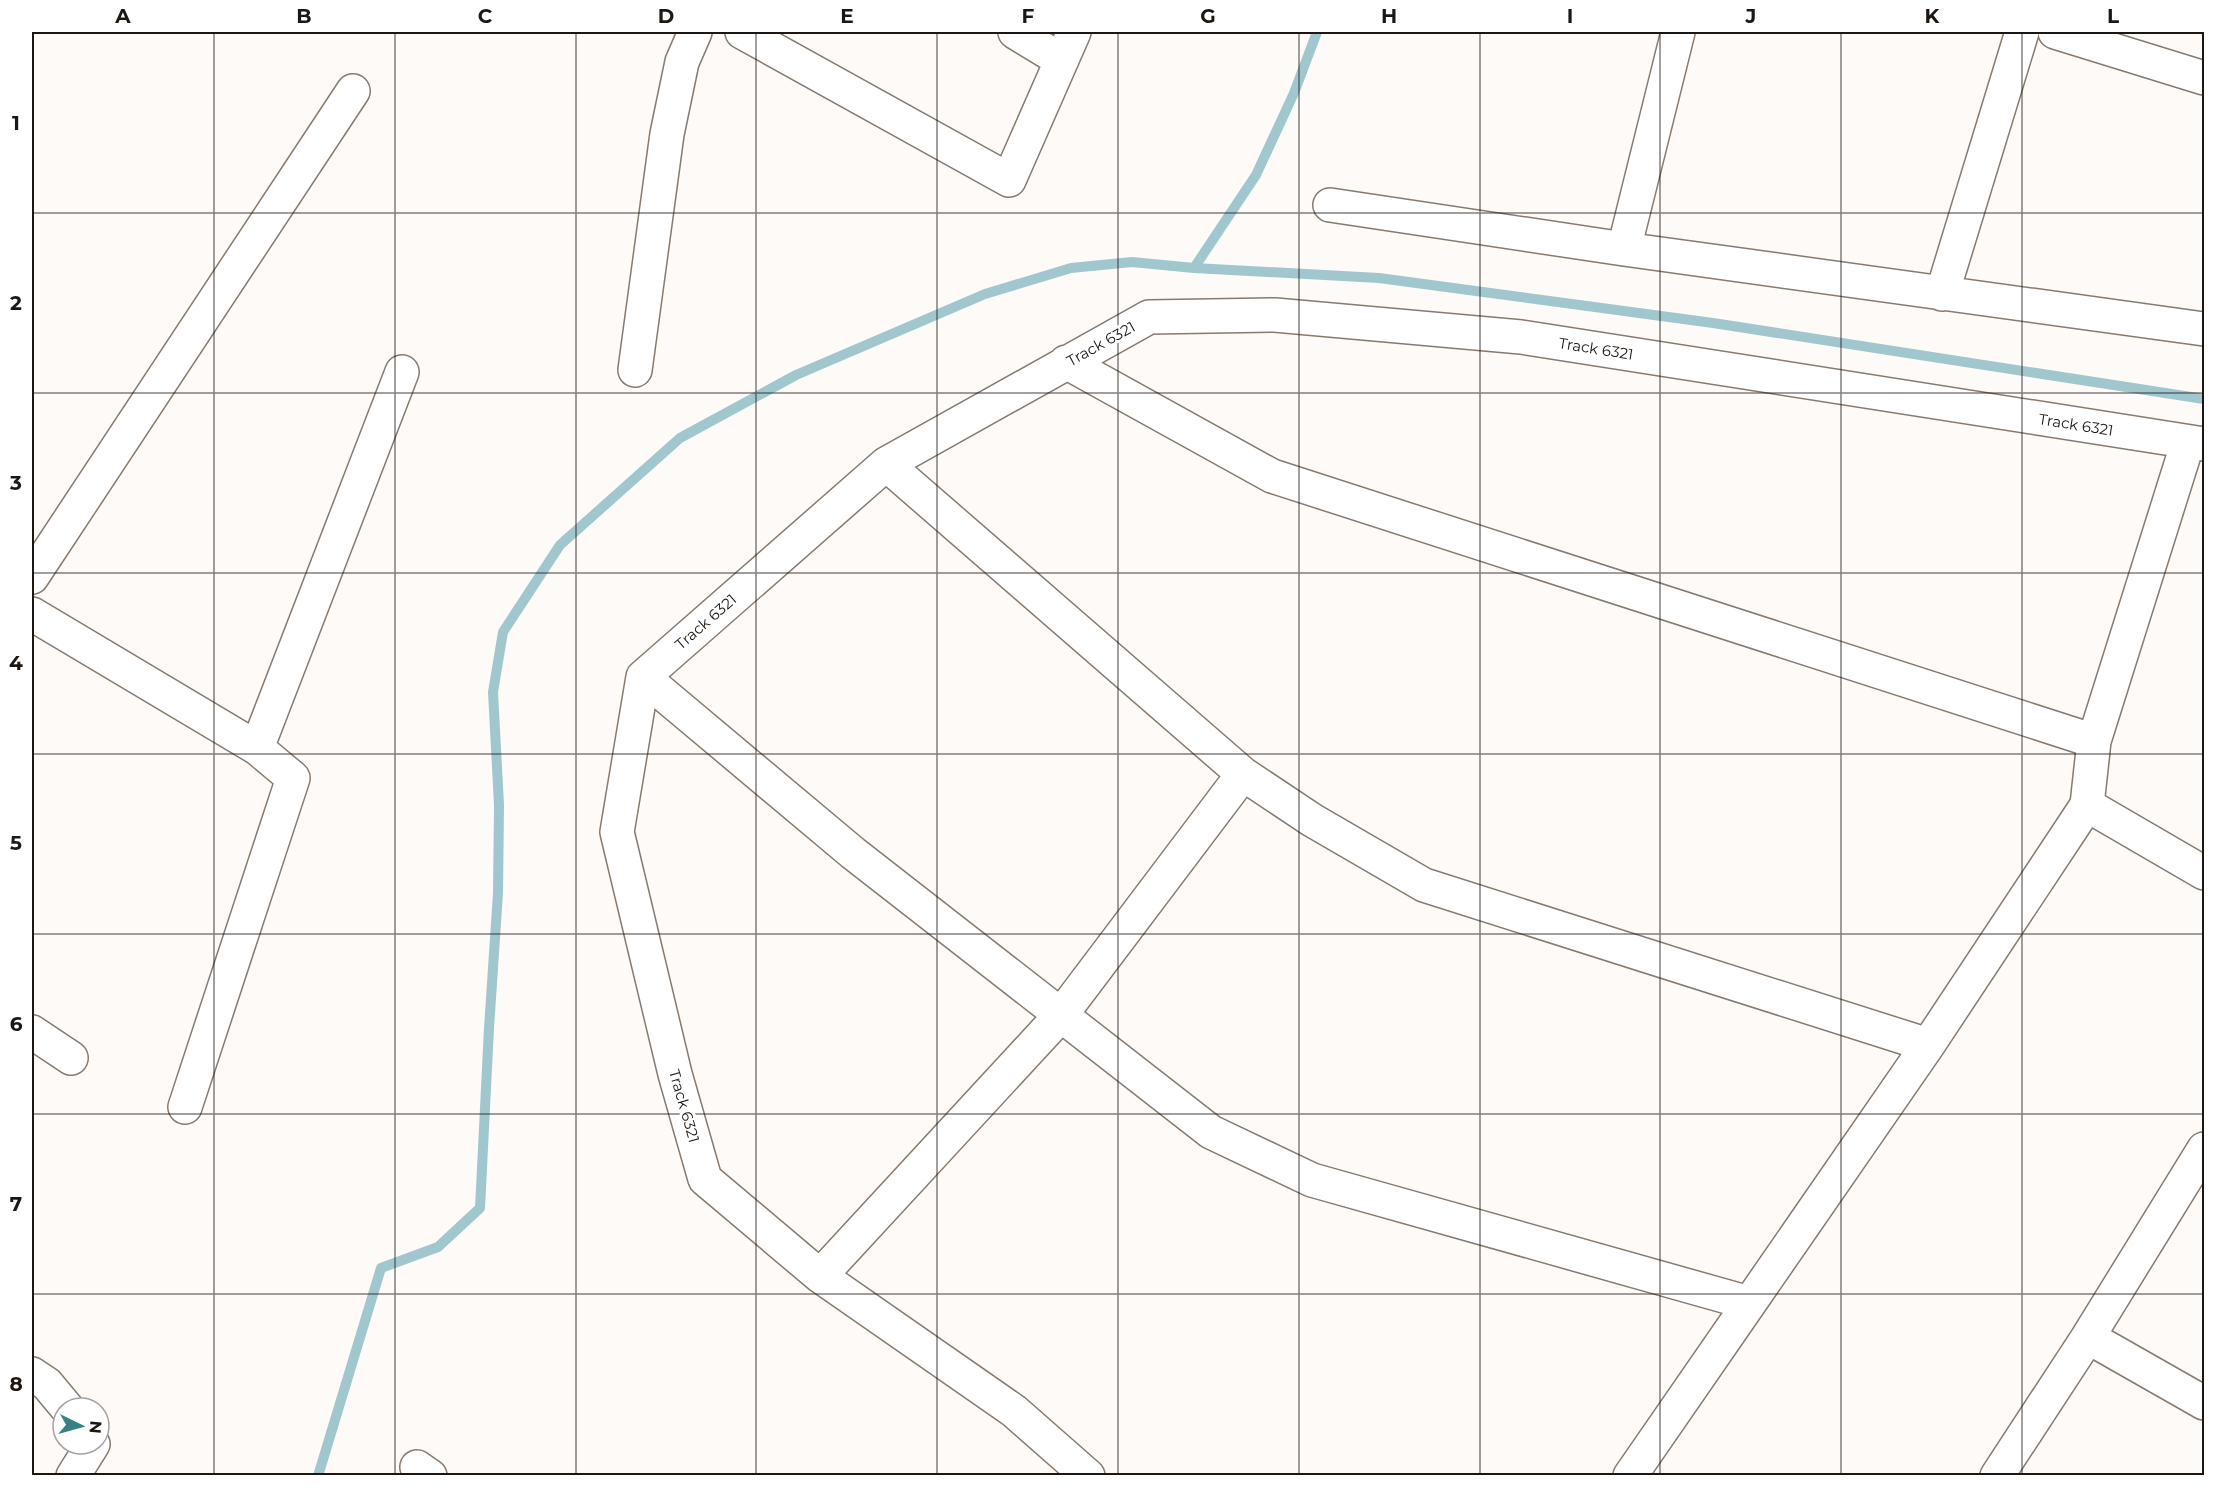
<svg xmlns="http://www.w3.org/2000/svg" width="2236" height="1507" viewBox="0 0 2236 1507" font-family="Montserrat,sans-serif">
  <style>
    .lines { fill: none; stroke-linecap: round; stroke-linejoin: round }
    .stream { stroke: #a1c7ce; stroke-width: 10 }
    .minor-casing { stroke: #877a6f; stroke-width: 36 }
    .minor { stroke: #fff; stroke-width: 33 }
    .grid { fill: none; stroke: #1c1713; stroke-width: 1.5; stroke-opacity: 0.55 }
    .labels { text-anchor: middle; stroke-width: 6; stroke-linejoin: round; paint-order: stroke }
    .street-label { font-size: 15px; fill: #1c1713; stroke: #fff }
    .neatline { fill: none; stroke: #1c1713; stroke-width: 2 }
    .grid-label { font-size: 20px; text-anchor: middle; font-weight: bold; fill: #1c1713 }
  </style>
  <rect width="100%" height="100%" fill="#fdfaf8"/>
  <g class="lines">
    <path class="stream" d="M1194,268L1379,278L1713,323L2204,399
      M318,1476L381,1268L438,1247L480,1208L489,1028L498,893L499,805L493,692L503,632L560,545L680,438L796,375L985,294L1071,268L1132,262L1194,268L1256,175L1294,93L1317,32"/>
    <g class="minor-casing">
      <path id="minor" d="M742,32L1009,180L1074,32
        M1015,32L1061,60
        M2055,32L2204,78
        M1330,205L1624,249L2204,329
        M1624,249L1678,32
        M1942,294L2022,32
        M1066,362L1272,476L2094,741
        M635,370L667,134L682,62L695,32
        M886,464L1243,774L1312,820L1424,885L1928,1045
        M32,577L353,91
        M32,614L257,748L293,778L185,1107
        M643,677L853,853L1211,1132L1312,1180L1749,1303
        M257,748L402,372
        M2087,805L2204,873
        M32,1032L71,1058
        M820,1276L1061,1015L1243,774
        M2088,1337L2204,1403
        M32,1374L47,1384L67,1408
        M417,1467L430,1476
        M73,1476L93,1444
        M1088,1476L1014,1411L820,1276L705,1179L675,1074L617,832L643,677L886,464L1149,317L1275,315L1521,337L2204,444
        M1630,1476L1928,1045L2087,805L2094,741L2188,442
        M1997,1476L2088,1337L2204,1149"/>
    </g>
    <use href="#minor" class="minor"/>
  </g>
  <path class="grid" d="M214,32V1476M395,32V1476M576,32V1476M756,32V1476M937,32V1476M1118,32V1476M1299,32V1476M1480,32V1476M1660,32V1476M1841,32V1476M2022,32V1476M32,213H2204M32,393H2204M32,573H2204M32,754H2204M32,934H2204M32,1114H2204M32,1294H2204"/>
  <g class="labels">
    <g class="street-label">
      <text transform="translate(1101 344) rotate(-29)" y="5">Track 6321</text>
      <text transform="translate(1596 349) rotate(9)" y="5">Track 6321</text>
      <text transform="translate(2076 425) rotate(9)" y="5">Track 6321</text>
      <text transform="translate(706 622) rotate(-41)" y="5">Track 6321</text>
      <text transform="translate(684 1106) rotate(74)" y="5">Track 6321</text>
    </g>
  </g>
  <rect width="2236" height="1507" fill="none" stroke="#ffffff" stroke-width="66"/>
  <g transform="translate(81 1426) rotate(95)"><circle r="28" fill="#ffffff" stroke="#a4a2a1" stroke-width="1.5"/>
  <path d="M0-4.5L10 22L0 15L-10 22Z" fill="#378083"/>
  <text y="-9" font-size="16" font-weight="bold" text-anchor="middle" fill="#1c1713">N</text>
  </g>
  <rect x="33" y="33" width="2170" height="1441" class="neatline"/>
  <g class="grid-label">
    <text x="123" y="23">A</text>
    <text x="304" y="23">B</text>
    <text x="485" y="23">C</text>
    <text x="666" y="23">D</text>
    <text x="847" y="23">E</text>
    <text x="1028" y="23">F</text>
    <text x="1208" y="23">G</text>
    <text x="1389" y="23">H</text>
    <text x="1570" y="23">I</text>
    <text x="1751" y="23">J</text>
    <text x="1932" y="23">K</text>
    <text x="2113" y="23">L</text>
    <text x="16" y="130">1</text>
    <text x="16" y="310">2</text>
    <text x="16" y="490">3</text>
    <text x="16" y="670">4</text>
    <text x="16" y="850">5</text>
    <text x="16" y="1031">6</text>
    <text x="16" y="1211">7</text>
    <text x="16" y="1391">8</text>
  </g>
</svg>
